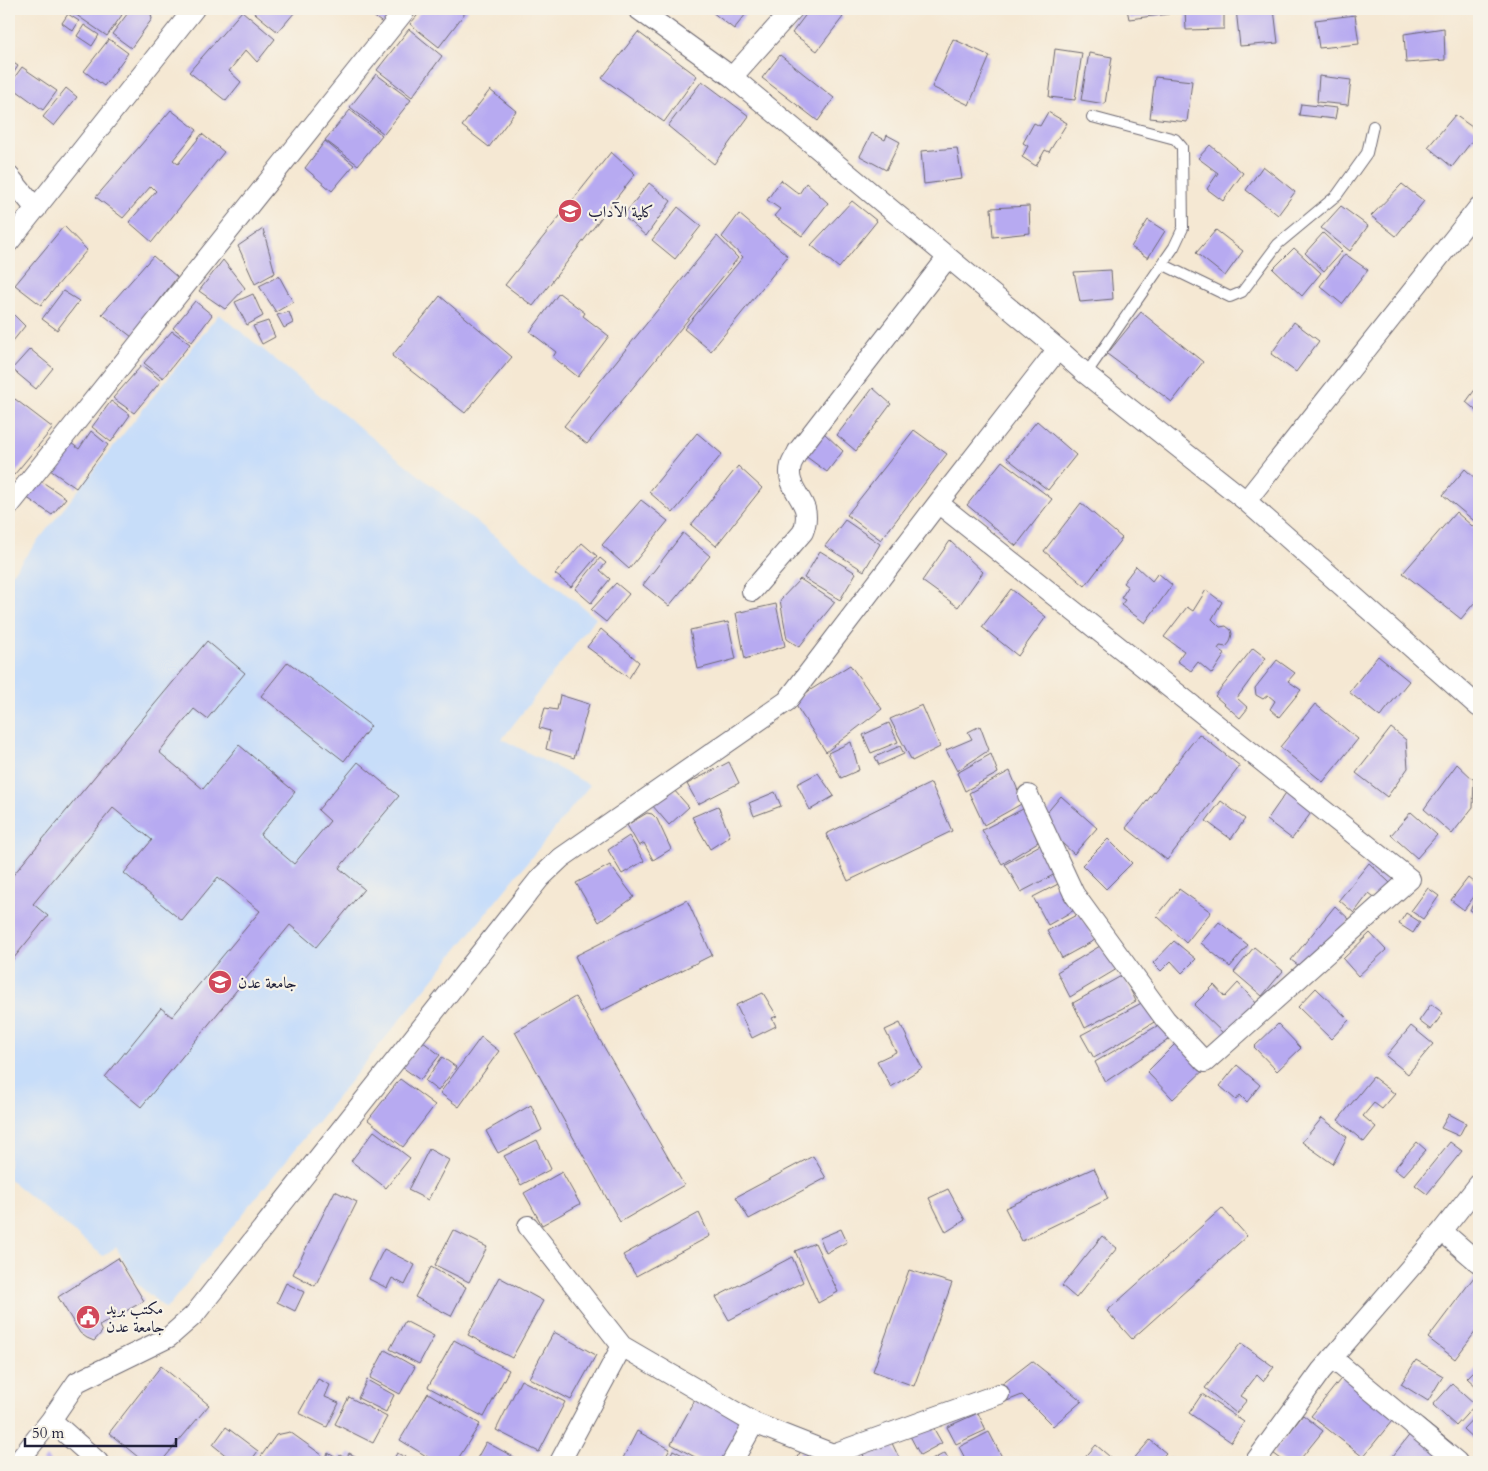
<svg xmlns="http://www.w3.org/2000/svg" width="1488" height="1471" viewBox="0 0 1488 1471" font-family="Cardo,Amiri,serif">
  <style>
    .built { fill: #c7ddf9 }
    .building { fill: #b7aaf1 }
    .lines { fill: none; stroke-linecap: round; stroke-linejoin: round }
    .service-casing { stroke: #6c6770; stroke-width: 12 }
    .minor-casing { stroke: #6c6770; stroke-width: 22 }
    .service { stroke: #fff; stroke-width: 10 }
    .minor { stroke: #fff; stroke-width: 20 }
    .labels { text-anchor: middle; stroke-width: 4.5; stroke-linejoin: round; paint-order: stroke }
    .poi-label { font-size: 16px; fill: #22223b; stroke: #f7f3e8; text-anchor: start }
  </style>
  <rect width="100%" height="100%" fill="#f7f3e8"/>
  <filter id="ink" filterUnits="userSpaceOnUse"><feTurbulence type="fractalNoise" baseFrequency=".02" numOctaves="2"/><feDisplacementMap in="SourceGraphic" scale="10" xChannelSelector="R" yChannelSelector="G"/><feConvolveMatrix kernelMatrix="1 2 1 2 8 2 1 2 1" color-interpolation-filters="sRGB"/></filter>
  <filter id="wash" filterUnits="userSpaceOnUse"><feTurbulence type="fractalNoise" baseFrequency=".0096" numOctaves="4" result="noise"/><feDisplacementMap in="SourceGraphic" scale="20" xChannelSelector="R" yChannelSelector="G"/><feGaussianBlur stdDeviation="1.12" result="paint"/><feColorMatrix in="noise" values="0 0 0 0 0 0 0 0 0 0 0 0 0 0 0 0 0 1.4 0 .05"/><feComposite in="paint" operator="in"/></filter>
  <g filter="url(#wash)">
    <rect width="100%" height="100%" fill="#f5e8d3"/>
    <path class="built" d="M219,314L596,618L502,739L590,785L166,1309L137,1284L116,1247L103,1256L9,1179V577Z"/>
    <g id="blocks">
      <path class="building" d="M75,9H112L122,15L107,36L72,12Z
        M131,9H150L152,19L131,48L112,34Z
        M250,9H292L295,12L278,32Z
        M364,9H398L385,25Z
        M423,9H468L439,47L410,24Z
        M715,9H750L734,29L712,12Z
        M810,9H833L843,17L817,51L792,33Z
        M1127,9H1169V14L1129,19Z
        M1185,9H1224V29L1186,30Z
        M1236,9H1274L1278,43L1240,46Z
        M242,11L275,39L257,62L246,50L229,71L241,82L226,101L189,72Z
        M68,14L79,21L73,31L62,23Z
        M1355,15L1359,44L1319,48L1315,20Z
        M84,25L99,35L92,46L77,36Z
        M1444,28L1445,60L1406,63L1404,34Z
        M409,29L442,56L412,97L377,70Z
        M638,32L697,76L664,122L602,78Z
        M109,39L128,53L104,86L84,71Z
        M953,39L990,56L969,105L932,87Z
        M1055,49L1082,53L1075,100L1049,97Z
        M1089,53L1112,57L1105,104L1081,100Z
        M780,55L834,98L818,121L762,78Z
        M9,60L18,66L9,80Z
        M22,67L57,91L43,110L9,85Z
        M376,74L411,100L384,134L350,107Z
        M1319,76L1351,80L1348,105L1317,102Z
        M1155,77L1192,81L1187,122L1150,118Z
        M702,81L749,116L714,164L668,126Z
        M66,88L77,97L54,126L43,117Z
        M490,90L516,111L489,147L462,126Z
        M1301,104L1337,108L1335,119L1299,115Z
        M171,110L197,130L173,160L178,164L202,134L224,152L152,242L129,222L156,191L151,186L123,218L96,197Z
        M350,110L382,135L358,165L325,140Z
        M1048,112L1067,123L1049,152L1045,150L1036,166L1022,157L1028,146L1023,143L1034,123L1040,126Z
        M1455,115L1479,132L1452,167L1428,147Z
        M872,133L885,140L887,135L900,142L886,170L860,156Z
        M325,141L354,165L332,191L305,168Z
        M1210,145L1243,173L1223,201L1207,189L1218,173L1198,158Z
        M957,148L962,179L924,184L921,151Z
        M611,152L635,174L533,306L505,285Z
        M1263,166L1295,192L1278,215L1246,190Z
        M781,180L799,194L806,183L828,203L802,236L774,216L780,209L767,200Z
        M649,183L671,201L646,236L623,216Z
        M1402,184L1424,201L1396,236L1371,216Z
        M852,201L877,221L839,268L811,245Z
        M1029,206L1030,233L993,237L991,208Z
        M1341,206L1368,226L1350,251L1321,228Z
        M678,207L701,226L675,259L652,240Z
        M739,214L788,256L711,351L684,329L743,257L722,237Z
        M1148,220L1165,231L1148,258L1131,247Z
        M64,226L87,250L41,305L15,285Z
        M263,229L275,273L255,284L238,246Z
        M1216,230L1243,251L1225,276L1196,253Z
        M1323,233L1342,251L1324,271L1305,253Z
        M717,236L738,258L587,444L564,426Z
        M1294,248L1321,273L1302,296L1273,269Z
        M1345,254L1368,270L1342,304L1320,286Z
        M153,256L177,277L132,337L102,314Z
        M223,260L245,288L225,309L199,291Z
        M1111,270L1113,299L1080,302L1074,272Z
        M279,276L293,302L276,312L259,286Z
        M63,291L79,301L57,330L42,319Z
        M559,293L585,313L583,316L609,336L578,377L553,357L556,352L530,332Z
        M253,294L263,316L247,325L235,302Z
        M440,296L512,357L465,413L392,356Z
        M195,301L212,315L192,342L173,328Z
        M9,310L25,326L9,346Z
        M289,312L293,323L284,328L277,315Z
        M1141,312L1203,362L1172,402L1107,354Z
        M268,321L275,337L262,344L253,326Z
        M1294,322L1319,341L1296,372L1271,354Z
        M172,331L190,344L163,378L144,363Z
        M30,349L53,368L36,389L12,369Z
        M142,365L161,381L134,413L113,398Z
        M1479,384V413L1466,402Z
        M873,388L891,404L856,451L837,435Z
        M15,399L53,428L14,475L9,470V406Z
        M111,401L130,415L111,442L92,427Z
        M1037,421L1076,455L1048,490L1007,458Z
        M914,430L947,454L881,540L847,515Z
        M91,431L108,445L76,488L50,470L71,443L79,449Z
        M823,432L843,451L827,472L804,455Z
        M697,433L722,454L673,513L649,492Z
        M1002,461L1052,499L1016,546L967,505Z
        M738,466L762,488L716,546L691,525Z
        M1465,469L1479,482V525L1443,495Z
        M41,481L66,498L52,515L26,497Z
        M641,500L668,521L629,569L602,545Z
        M1081,503L1122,538L1085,586L1044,551Z
        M1456,512L1479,532V597L1461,619L1403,573Z
        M845,520L880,544L864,571L825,546Z
        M683,533L710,556L669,606L643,585Z
        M950,541L983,572L958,607L922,581Z
        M582,543L597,556L571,587L555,574Z
        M820,551L856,573L840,600L804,578Z
        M600,558L606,563L600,570L610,579L591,603L575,589Z
        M1136,566L1152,581L1158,573L1172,585L1145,623L1121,605L1125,600L1121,598L1128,587L1123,583Z
        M800,579L835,602L799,647L787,639L780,600Z
        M616,583L629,594L606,622L591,610Z
        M1011,589L1046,617L1018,656L982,627Z
        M1206,590L1222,602L1212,619L1220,627L1226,626L1231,630L1232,634L1230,642L1226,647L1220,646L1218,649L1225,654L1212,674L1198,662L1191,671L1177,661L1184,651L1164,637L1187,607L1193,611Z
        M776,604L785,646L745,659L736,613Z
        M728,622L736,659L698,669L690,630Z
        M601,629L639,662L629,678L587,647Z
        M207,641L245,673L207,719L194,709L159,752L203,789L239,745L295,792L260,835L294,864L330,821L318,810L358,762L399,796L339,868L364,889L316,947L290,925L141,1107L105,1077L161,1008L172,1017L260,911L218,877L182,921L124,873L152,840L113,808L33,904L48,916L9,964V880Z
        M1253,648L1266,658L1237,698L1248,708L1240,718L1215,696Z
        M1378,656L1409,681L1380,717L1349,692Z
        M1277,660L1295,673L1288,681L1301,690L1279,717L1270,709L1275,701L1268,695L1263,699L1256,695L1255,688Z
        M288,662L371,726L344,761L261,696Z
        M850,665L882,709L826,752L793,701Z
        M560,695L589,704L574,758L546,749L550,731L539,728L545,708L557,710Z
        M1315,704L1358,739L1323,782L1280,747Z
        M922,705L940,747L912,761L890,719Z
        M889,723L898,742L871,753L863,735Z
        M980,726L989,750L957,771L946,750L972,739L968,732Z
        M1391,728L1406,740L1408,768L1387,797L1356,773Z
        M1199,734L1240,766L1167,860L1126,828Z
        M851,742L859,770L841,778L828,753Z
        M900,746L904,754L879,765L875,757Z
        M991,754L998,773L965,791L957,773Z
        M729,762L739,783L698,804L687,784Z
        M1457,764L1474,780L1473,807L1452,834L1424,809Z
        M1010,771L1023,803L984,825L969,793Z
        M818,773L834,796L810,810L797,784Z
        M931,783L952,831L848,881L826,834Z
        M1290,787L1316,806L1292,839L1267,820Z
        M673,789L689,807L669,825L652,805Z
        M775,792L781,806L754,816L749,803Z
        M1061,796L1097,828L1074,854L1039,822Z
        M1221,801L1245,819L1231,839L1206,821Z
        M718,806L730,836L710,849L692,817Z
        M1025,808L1038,842L1002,864L982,830Z
        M1411,812L1437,835L1417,858L1391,835Z
        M647,813L652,814L657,819L671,849L653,860L644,843L639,846L627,825Z
        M629,836L644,861L622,874L608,850Z
        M1108,839L1132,863L1106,889L1082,865Z
        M1042,844L1057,873L1021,892L1005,864Z
        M1369,863L1390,883L1377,899L1369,893L1354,913L1339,900Z
        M610,865L634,897L599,922L576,883Z
        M1468,878L1479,887V890L1464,910L1451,900Z
        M1062,882L1076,909L1048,925L1033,897Z
        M1428,888L1439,896L1423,919L1411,911Z
        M1179,889L1211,912L1186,943L1157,916Z
        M1479,892V915L1470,910Z
        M687,900L712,955L601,1011L575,956Z
        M1335,906L1350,920L1306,971L1291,960Z
        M1080,913L1095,940L1062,958L1047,931Z
        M1406,913L1420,922L1413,933L1399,924Z
        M1219,922L1248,945L1230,967L1201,943Z
        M1370,933L1386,950L1358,976L1343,959Z
        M1174,941L1196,959L1182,973L1171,961L1161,971L1153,963Z
        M1100,946L1117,969L1070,997L1057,972Z
        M1254,947L1283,971L1262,996L1234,972Z
        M1123,975L1136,1001L1085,1028L1073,1003Z
        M1238,983L1257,1004L1226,1036L1194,1005L1214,985L1225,997Z
        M1316,988L1349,1020L1331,1039L1298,1007Z
        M763,993L777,1016L772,1018L776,1026L752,1038L736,1005Z
        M575,997L684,1185L620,1222L515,1032Z
        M1149,999L1161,1018L1094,1058L1081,1035Z
        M1431,1004L1443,1013L1431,1030L1419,1021Z
        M1169,1019L1180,1032L1105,1082L1095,1062Z
        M900,1023L922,1068L891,1087L877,1061L896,1052L885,1030Z
        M1278,1024L1301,1048L1277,1071L1254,1047Z
        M1411,1026L1433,1044L1408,1074L1386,1056Z
        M481,1037L499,1051L459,1107L440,1093Z
        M1180,1039L1207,1067L1173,1099L1147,1072Z
        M422,1041L440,1055L420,1080L402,1067Z
        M442,1057L456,1067L438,1091L425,1081Z
        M1237,1065L1260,1085L1247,1102L1240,1095L1236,1100L1220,1086Z
        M1373,1077L1395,1094L1382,1109L1374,1103L1363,1116L1376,1127L1364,1142L1338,1120Z
        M400,1079L435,1105L403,1147L368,1120Z
        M531,1105L542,1130L498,1153L486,1131Z
        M1449,1114L1466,1123L1459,1136L1441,1128Z
        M1322,1118L1347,1137L1333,1164L1302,1142Z
        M374,1131L410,1158L386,1188L351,1161Z
        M537,1140L551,1169L521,1185L504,1156Z
        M1417,1142L1426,1150L1403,1176L1394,1169Z
        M1450,1142L1462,1151L1427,1194L1415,1185Z
        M429,1149L449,1160L428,1200L408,1190Z
        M813,1156L826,1178L749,1219L736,1197Z
        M1094,1168L1108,1199L1022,1241L1005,1208Z
        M562,1172L580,1204L542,1225L524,1193Z
        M948,1189L965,1220L946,1232L929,1198Z
        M335,1191L357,1202L315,1286L293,1274Z
        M1222,1208L1247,1236L1132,1339L1107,1311Z
        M699,1213L710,1236L636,1276L623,1255Z
        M841,1229L847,1242L826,1253L820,1238Z
        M453,1230L487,1247L469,1282L435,1265Z
        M1102,1236L1117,1248L1076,1298L1062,1286Z
        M815,1243L838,1292L818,1303L795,1251Z
        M384,1249L415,1265L405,1285L392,1278L387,1288L369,1279Z
        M792,1257L803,1282L729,1320L716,1297Z
        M118,1258L144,1301L99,1326L102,1332L94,1341L87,1338L80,1333L58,1297Z
        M431,1267L466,1287L451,1316L415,1297Z
        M909,1270L952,1283L914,1386L873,1371Z
        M499,1277L543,1301L512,1358L468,1335Z
        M1474,1277L1479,1281V1327L1455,1359L1428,1338Z
        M286,1283L304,1292L295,1311L277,1302Z
        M405,1321L434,1336L419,1364L390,1349Z
        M554,1332L596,1355L571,1400L529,1378Z
        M454,1340L509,1370L484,1417L428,1387Z
        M1241,1343L1274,1367L1263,1381L1257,1375L1241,1396L1247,1400L1236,1413L1205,1388Z
        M385,1350L415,1367L400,1394L370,1378Z
        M1416,1360L1443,1376L1428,1401L1401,1384Z
        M1032,1361L1082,1401L1053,1426L1022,1395L1007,1401L1001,1385Z
        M1352,1365L1404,1406L1363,1457L1311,1416Z
        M161,1366L209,1405L161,1462H144L109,1433Z
        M1478,1367L1479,1368V1389L1467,1378Z
        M318,1379L330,1385L325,1397L339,1403L327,1427L299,1413Z
        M367,1380L394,1395L386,1412L358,1398Z
        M521,1380L565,1402L539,1452L496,1430Z
        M1452,1384L1475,1405L1456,1426L1433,1405Z
        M699,1392L748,1419L724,1462H704L671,1444Z
        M428,1393L480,1424L456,1462H436L400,1440Z
        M1202,1394L1244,1422L1231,1442L1189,1413Z
        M349,1397L387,1417L373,1443L335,1424Z
        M1479,1412V1438L1476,1441L1463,1429Z
        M978,1413L986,1430L956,1444L947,1427Z
        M1303,1415L1323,1431L1298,1462H1285L1273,1453Z
        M1422,1419L1453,1444L1438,1462H1391L1389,1461Z
        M930,1422L942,1443L920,1455L909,1434Z
        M226,1427L258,1451L250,1462H234L213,1445Z
        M637,1431L670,1449L663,1462H621Z
        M290,1432L322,1455L318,1462H257L276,1435Z
        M989,1432L1003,1459L996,1462H967L959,1447Z
        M1150,1440L1166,1453L1158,1462H1131Z
        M891,1441L901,1462H866L863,1454Z
        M486,1442L523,1462H475Z
        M1096,1445L1116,1462H1081Z
        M673,1450L696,1462H667Z
        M801,1451L818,1462H794Z
        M328,1453L338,1459L340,1455L346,1459L349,1453L367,1462H323Z
        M397,1453L415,1462H392Z
        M945,1453L950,1462H928Z
        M46,1457L52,1462H42Z
        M1170,1457L1176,1462H1167Z"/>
    </g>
  </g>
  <g filter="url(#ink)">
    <use href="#blocks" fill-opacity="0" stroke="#6c6770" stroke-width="1"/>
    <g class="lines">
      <g class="service-casing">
        <path id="service" d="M1162,264L1230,297L1242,292L1278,244L1337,195L1367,153L1373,126
          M1086,374L1174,247L1183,228L1182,147L1175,139L1092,117"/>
      </g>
      <g class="minor-casing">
        <path id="minor" d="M638,9L732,77L1058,349L1086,374L1246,501L1479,707
          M732,77L793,9
          M9,176L36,209
          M9,242L194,9
          M1246,501L1479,207
          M938,503L1410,879L1205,1062L1165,1019L1074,894L1028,795
          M9,506L406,9
          M752,591L803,532C806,524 807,517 805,509C800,494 786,484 791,465C792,461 796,456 798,451L948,257
          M528,1226L622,1346L754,1423L833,1454L999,1394
          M1442,1231L1479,1263
          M1332,1358L1457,1462
          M51,1420L98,1462
          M18,1462L51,1420L77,1382L169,1337L194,1315L540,878L561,858L787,701L938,503L1058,349
          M560,1462L622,1346
          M732,1462L754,1423
          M1255,1462L1321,1371L1442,1231L1479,1184"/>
      </g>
      <use href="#service" class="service"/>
      <use href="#minor" class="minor"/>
    </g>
  </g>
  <defs>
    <g id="school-disc" transform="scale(1.25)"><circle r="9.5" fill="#d1495b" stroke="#f7f3e8"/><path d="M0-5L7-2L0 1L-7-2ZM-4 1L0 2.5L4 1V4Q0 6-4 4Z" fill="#fff"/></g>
    <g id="university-disc" transform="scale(1.25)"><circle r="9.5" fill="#d1495b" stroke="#f7f3e8"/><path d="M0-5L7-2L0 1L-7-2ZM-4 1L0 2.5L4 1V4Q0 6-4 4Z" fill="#fff"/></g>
    <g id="civic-disc" transform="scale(1.25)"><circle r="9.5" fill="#d1495b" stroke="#f7f3e8"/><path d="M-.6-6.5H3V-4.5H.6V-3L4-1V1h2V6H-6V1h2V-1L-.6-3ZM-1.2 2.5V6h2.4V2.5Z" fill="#fff"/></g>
  </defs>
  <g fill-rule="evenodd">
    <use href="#school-disc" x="570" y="211"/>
    <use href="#university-disc" x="220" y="982"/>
    <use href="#civic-disc" x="88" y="1317"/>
  </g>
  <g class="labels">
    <g class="poi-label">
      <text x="588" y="217">كلية الآداب</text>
      <text x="238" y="988">جامعة عدن</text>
      <text x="106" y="1314">مكتب بريد<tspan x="106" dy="18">جامعة عدن</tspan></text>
    </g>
  </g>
  <rect width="1488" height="1471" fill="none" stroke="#f7f3e8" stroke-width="30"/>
  <path d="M25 1438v8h151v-8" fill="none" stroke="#22223b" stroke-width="2.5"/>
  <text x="32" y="1438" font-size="15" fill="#22223b" stroke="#f7f3e8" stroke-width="4" paint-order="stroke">50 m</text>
</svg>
